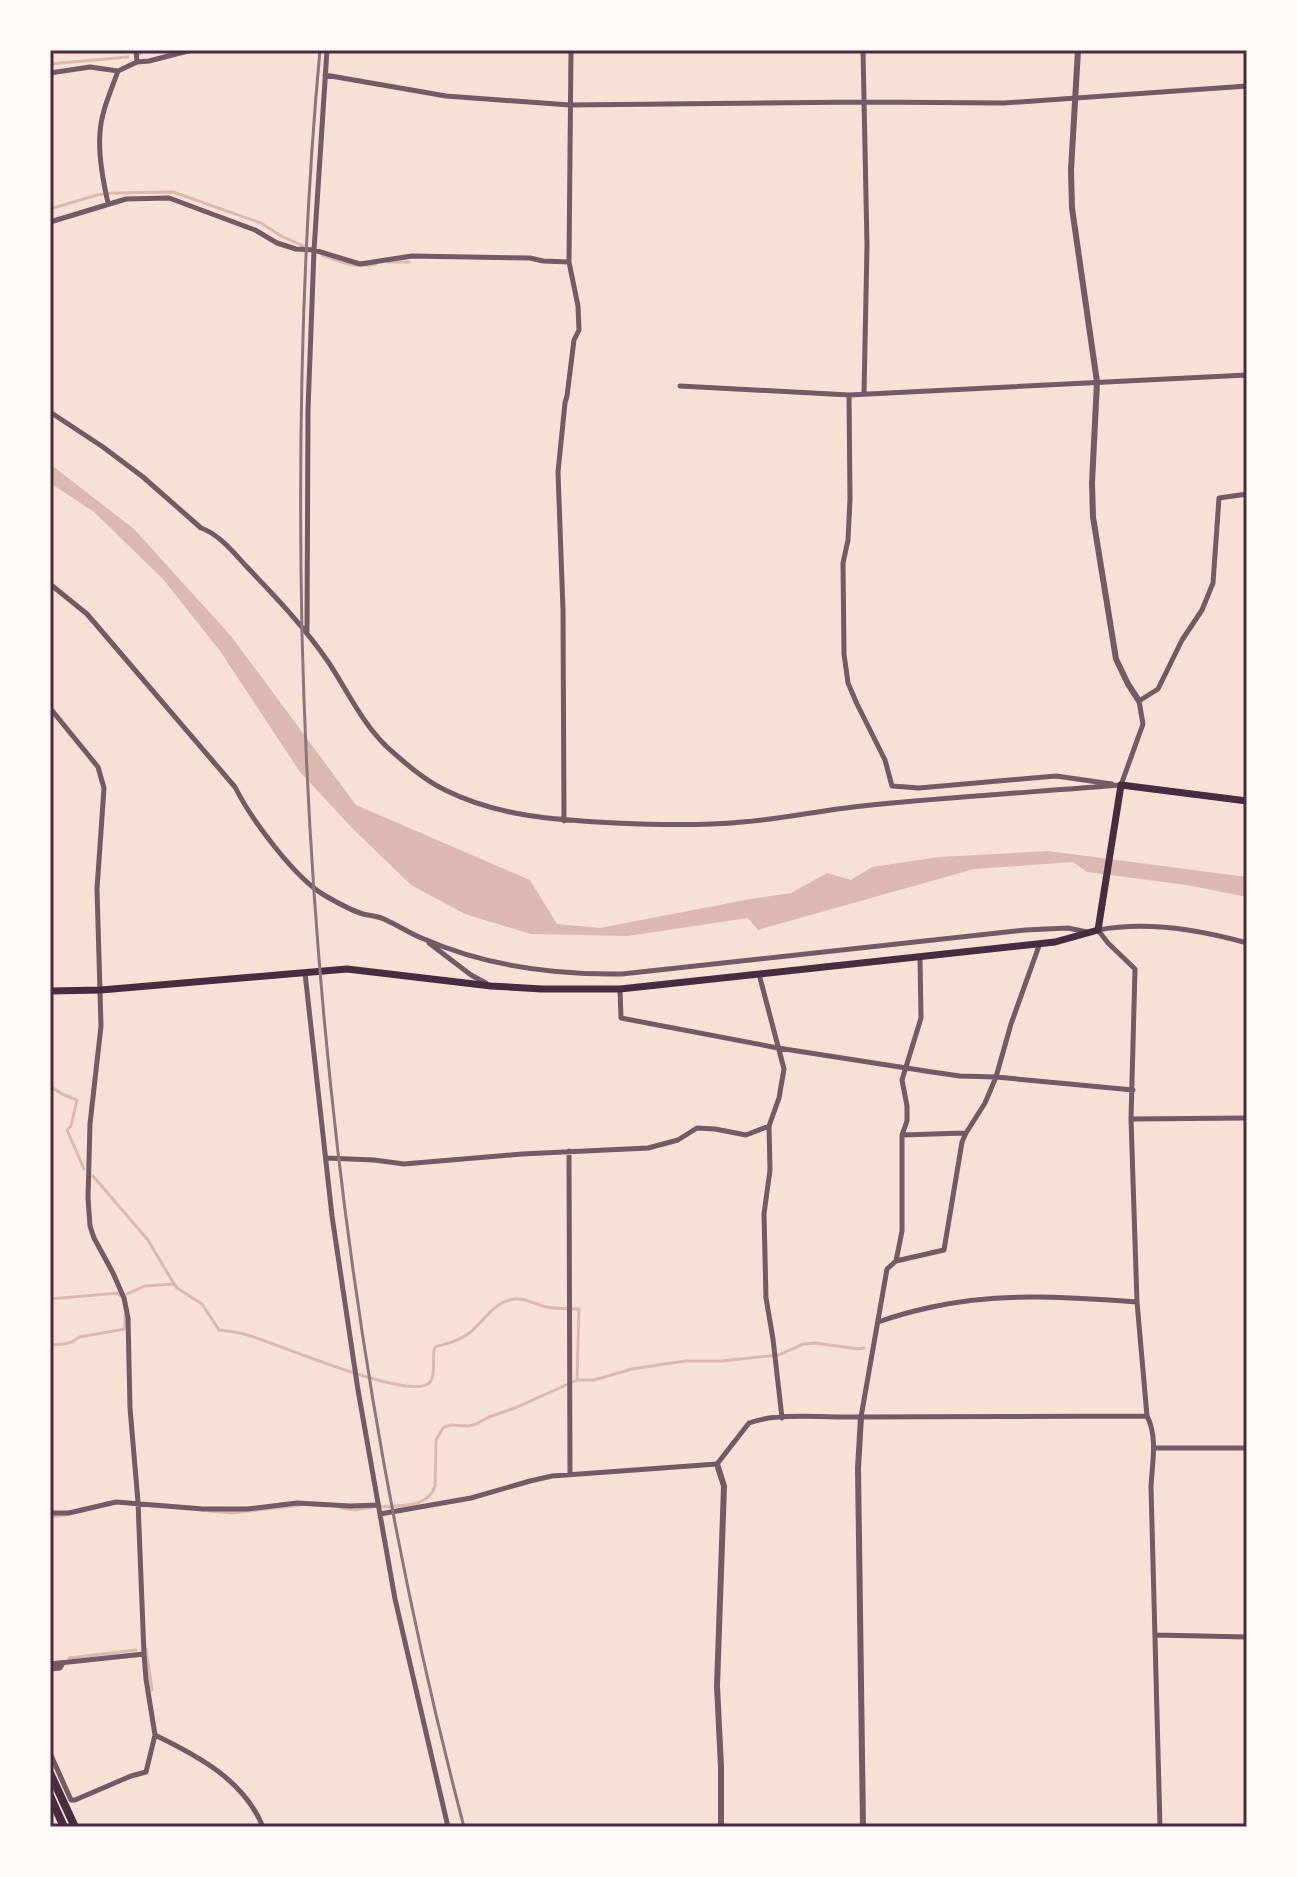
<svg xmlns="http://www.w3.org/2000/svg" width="1297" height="1877" viewBox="0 0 1297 1877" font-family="Signika,sans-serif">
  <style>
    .water { fill: #dcb8b0 }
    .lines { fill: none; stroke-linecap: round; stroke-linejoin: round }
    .stream { stroke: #dcb8b0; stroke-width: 3 }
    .minor { stroke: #755966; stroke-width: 5 }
    .tertiary { stroke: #755966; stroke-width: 6 }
    .secondary { stroke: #4a2c40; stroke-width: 7 }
    .trunk { stroke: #4a2c40; stroke-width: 8 }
    .rail { stroke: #8f747c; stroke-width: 3 }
    .neatline { fill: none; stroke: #4a2c40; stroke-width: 3 }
  </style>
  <rect width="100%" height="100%" fill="#f7e1d7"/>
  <path class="water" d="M50,464L134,529L231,636L356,805L530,880L557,924L600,928L750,899L791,893L827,873L851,880L872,867L939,857L1048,851L1247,877V897L1187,885L1087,872L1073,862L974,869L758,930L748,918L628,936L531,934L465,914L411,885L352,828L300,772L220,651L163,579L94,512L50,483Z"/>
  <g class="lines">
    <path class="stream" d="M140,54L144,50
      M50,64L128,57
      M50,209L97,195L112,193L173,192L261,223L281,236L308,248
      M322,255C340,262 357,269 376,264
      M388,262H409
      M50,1086L62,1094L77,1100L71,1126L67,1130L84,1169
      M93,1176L148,1240L174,1284
      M127,1294L145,1286L174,1284L177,1288L202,1304L219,1330C227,1331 236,1332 244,1334C272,1341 410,1402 429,1383C437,1376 431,1357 435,1347C445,1344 456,1342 465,1336C484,1324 491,1301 516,1299C526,1298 537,1305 547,1307C558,1309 568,1309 579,1309L577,1380
      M50,1299L118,1293L120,1296
      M50,1345L64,1344L72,1342L79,1337L125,1329V1315
      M380,1507C399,1505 428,1509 435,1486L436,1440L443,1428L450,1425L469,1426L476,1424L489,1417L515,1408L577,1380H594L632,1369L685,1361H722L779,1355L803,1344L815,1343L858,1349L864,1348
      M341,1508L355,1510L373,1507
      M209,1511L231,1513L301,1505
      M50,1517L66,1515
      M146,1649L152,1690
      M69,1658L136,1650"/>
    <path class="minor" d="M863,50L867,246L864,393
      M137,62L149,61L192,50
      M50,73L90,67L118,71L137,62L136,50
      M325,75L446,96L570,105L863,102L1004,103L1247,86
      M108,203C103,181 98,156 100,133C101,112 111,91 118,71
      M50,222L126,199L169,198L255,230L277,243L296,249L314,250L360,264L412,256L530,258L543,261L569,262
      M680,386L849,395L1247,375
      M849,395L850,499L848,540L843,563L844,654L848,683L857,704L885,760L892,786L919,788L1056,776L1112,784
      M50,412L103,447L143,477L201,528C219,534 234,553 247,567C276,597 305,628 329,663C348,692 362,723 387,747C405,763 424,780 445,790C499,817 557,820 616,823C658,825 700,826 742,822C782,819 822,810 862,806C948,797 1035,792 1121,785
      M50,584L87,614L235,787C251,819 294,877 324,895C336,902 350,910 363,914C371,916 379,916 386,920C399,926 411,934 424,939C486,966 555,975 622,974L1025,930L1068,928L1087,932
      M307,632L308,410L314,250L327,50
      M50,708L98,767L104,788L97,889L101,1026L90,1124L88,1198L90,1226L94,1238L113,1273L124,1298L128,1318L130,1408L138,1502L144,1654L146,1679L155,1735C198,1756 244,1780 263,1827
      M1121,785L1143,724L1139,701L1158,689L1182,640L1202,610L1213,583L1219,498L1247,494
      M564,821L563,610L558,472L565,403L567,396L574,340L579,330L578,306L569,262L571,50
      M429,943L471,975L486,983
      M305,973L332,1216L358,1390L395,1599L448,1827
      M759,974L784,1069L779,1098L769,1126L770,1170L764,1214L766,1298L773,1339L782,1418
      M620,989L621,1018L778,1048L932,1072L960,1076L996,1077L1133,1090
      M1131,1119L1247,1118
      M902,1135L965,1133
      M569,1151L570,1475
      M326,1158L374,1160L404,1164L522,1154L648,1148L678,1140L697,1128L715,1129L746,1135L769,1126
      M896,1261L944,1250L962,1142L966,1133L985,1103L996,1077L1011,1024L1040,943
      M878,1322C895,1316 913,1311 932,1307C999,1292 1069,1297 1137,1302
      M861,1417L887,1269L896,1261L902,1231V1135L907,1121V1106L902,1080L921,1018L920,957
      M1154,1448H1247
      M50,1513H69L116,1502L203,1509H247L297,1503L350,1506L378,1505
      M380,1514L471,1498L530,1481L552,1476L717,1464L749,1423C777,1412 828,1418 859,1417C955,1416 1051,1417 1147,1416
      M1155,1635L1247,1637
      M50,1664L144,1654
      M50,1669L60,1668L63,1663
      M50,1753L71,1800H75L131,1776L146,1772L155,1735
      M1160,1827L1151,1487C1152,1464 1158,1437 1147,1416L1137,1302L1131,1119L1135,969L1108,943L1098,930C1145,921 1201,930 1247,943"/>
    <path class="tertiary" d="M1078,50L1071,170L1072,208L1097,382L1092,483L1093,517L1116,659L1128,684L1139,701
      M861,1417L858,1468L863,1827
      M717,1464L724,1486L717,1686L721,1767V1827"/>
    <path class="secondary" d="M50,991L101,990L347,969L491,986L542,989H620L1055,942L1098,930L1121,785L1247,801"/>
    <path class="trunk" d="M50,1773L75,1827
      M50,1796L64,1827"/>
    <path class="rail" d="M320,50C302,244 298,440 302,634C312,1035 362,1439 464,1827"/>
  </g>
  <rect width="1297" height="1877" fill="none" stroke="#fffaf5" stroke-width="104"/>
  <rect x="52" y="52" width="1193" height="1773" class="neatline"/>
</svg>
